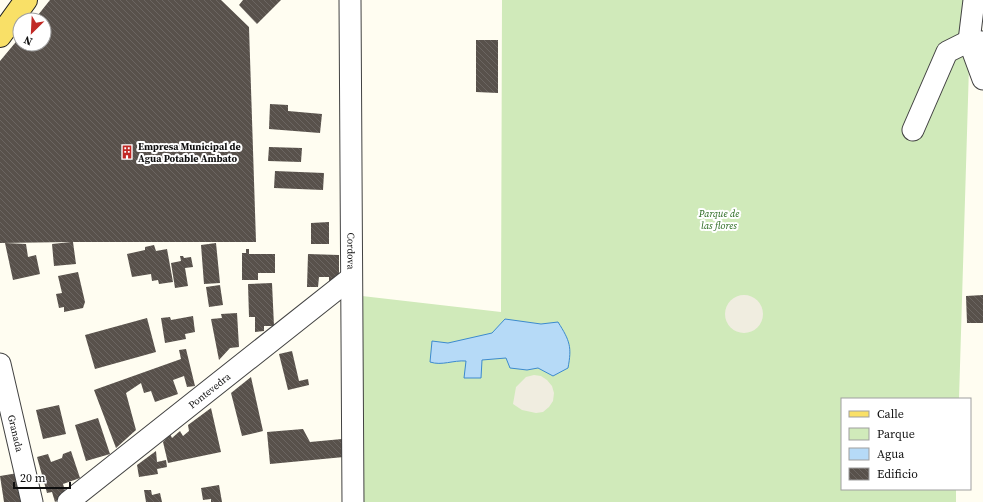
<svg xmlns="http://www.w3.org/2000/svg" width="983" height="502" viewBox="0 0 983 502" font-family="'Source Serif 4',serif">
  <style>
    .park { fill: #d0eaba }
    .plaza { fill: #f0ede0 }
    .water { fill: #b6daf7; stroke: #3c8ace }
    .building { fill: url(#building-back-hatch) }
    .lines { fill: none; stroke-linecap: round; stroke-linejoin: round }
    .minor-casing { stroke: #424242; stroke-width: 23 }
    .major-casing { stroke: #202020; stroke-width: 24 }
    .minor { stroke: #fff; stroke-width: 21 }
    .major { stroke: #f9e067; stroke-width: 22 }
    .labels { text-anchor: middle; stroke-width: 4; stroke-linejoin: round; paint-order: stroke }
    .poi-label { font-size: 10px; font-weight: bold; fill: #0f0f0f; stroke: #fff; text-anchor: start }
    .park-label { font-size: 10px; font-style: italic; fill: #28681e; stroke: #fff }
    .street-label { font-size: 10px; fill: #0f0f0f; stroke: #fff }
  </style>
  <defs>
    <pattern id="building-back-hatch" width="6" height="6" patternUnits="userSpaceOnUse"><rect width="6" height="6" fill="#58514b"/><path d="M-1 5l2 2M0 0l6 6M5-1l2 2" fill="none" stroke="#6b6561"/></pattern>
  </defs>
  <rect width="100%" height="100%" fill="#fffdf1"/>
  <path class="park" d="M502,0H971L959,399H842V489H956V502H355L353,443L362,296L501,312Z"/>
  <path class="plaza" d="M725 314a19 19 0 1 1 38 0a19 19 0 1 1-38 0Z
    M534,375L541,376L547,380L552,386L554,393L553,401L549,407L543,412L536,413L522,410L513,404L516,387L526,377Z"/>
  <path class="water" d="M505,319L541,324L558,322C570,341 572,347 568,368L553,376L538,368L527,370L510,368L506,358L482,360L481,378H464L466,361C453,360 442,366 430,362L432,341L448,343L492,333Z"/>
  <path class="building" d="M50,0H221L249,27L256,242H73L76,264L54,266L52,244L71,242L0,243V61L20,37V44H44V20H34Z
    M243,0H281L257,24L239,5Z
    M476,40H498V93L476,92Z
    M270,104L288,105V111L322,114L320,133L269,129Z
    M269,147L302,148L301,162L268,161Z
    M275,171L324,173L323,190L274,188Z
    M329,222V244H311V223Z
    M5,243L26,244L28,257L36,255L40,274L13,280Z
    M216,243L220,283L204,284L201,245Z
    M154,245L156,251L167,249L173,282L159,284L158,280L152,281L151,274L132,277L127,254L145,250V247Z
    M246,249H249V254H275V273H258V280H242V253H246Z
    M308,254L339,255V281H329V277H319L318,287H307Z
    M180,256H183L184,258L191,257L193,267L185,268L188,286L175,288L171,263L181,261Z
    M78,272L85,302L83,308L64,312V307L59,308L56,294L62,293L58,276Z
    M272,283L274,326H264V331L255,332V317H249L248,284Z
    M220,285L223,305L209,307L206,287Z
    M983,295V323H967L966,296Z
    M237,313L239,347L230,348L219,360L211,319L222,318L221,314Z
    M193,316L195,332L185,334L186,339L165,343L161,318L170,317L171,320Z
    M147,318L156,352L95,369L85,335Z
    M186,349L195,386L187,387L184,376L173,380L178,394L155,402L151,391L144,393L141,383L126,393L136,430L116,448L94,390L181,359L179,350Z
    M292,351L299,381L308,379L309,385L288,390L279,354Z
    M251,377L263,431L242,436L231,393Z
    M59,405L66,434L43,439L36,410Z
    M211,408L221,452L168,463L163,442L170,434L172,438L180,431L183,436L189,431L188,425Z
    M98,418L110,454L86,461L75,425Z
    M303,429L310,442L342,439L344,457L270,464L267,432Z
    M71,451L80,478L63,484L66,494L55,502L52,492L47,493L37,457L48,454L51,462L62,458L63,454Z
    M156,451L157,462L166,460L167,467L157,469L158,474L139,477L137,465Z
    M18,473L24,502H4L0,476Z
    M219,485L222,502H211V499L203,500L201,488Z
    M144,490H151L152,495L160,493L162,502H146Z"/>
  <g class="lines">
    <g class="minor-casing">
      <g id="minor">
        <path id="s1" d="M350,0L353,502"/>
        <path d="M974,0L969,41L983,79"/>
        <path d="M913,130L947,52L969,41L983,42"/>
        <path id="s2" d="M0,364L32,502"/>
        <path id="s3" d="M68,502L351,278"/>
      </g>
    </g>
    <g class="major-casing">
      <path id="major" d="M0,36L26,0"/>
    </g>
    <use href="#minor" class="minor"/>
    <use href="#major" class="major"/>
  </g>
  <defs>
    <g id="building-bare" transform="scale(1.08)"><path d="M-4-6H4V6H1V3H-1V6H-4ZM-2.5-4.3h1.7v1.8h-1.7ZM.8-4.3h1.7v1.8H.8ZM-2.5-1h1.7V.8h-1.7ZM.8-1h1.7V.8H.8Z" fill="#c12925" stroke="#fff" stroke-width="2.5" paint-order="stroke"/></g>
  </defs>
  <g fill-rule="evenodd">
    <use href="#building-bare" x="127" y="152"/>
  </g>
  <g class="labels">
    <g class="poi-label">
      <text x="138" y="150">Empresa Municipal de<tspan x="138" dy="12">Agua Potable Ambato</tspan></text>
    </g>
    <g class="park-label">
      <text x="719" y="217">Parque de<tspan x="719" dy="12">las flores</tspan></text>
    </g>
    <g class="street-label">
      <text dy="4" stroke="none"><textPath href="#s1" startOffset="251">Cordova</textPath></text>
      <text dy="4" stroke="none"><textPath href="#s3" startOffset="180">Pontevedra</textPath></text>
      <text dy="4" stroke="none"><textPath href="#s2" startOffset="71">Granada</textPath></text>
    </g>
  </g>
  <rect x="841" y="398" width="130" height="92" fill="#ffffff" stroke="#9f9f9f"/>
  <rect x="849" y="411" width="20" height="6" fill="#f9e067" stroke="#9f9f9f"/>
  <text x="877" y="418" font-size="12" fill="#0f0f0f">Calle</text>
  <rect x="849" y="428" width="20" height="12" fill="#d0eaba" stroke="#9f9f9f"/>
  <text x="877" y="438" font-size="12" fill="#0f0f0f">Parque</text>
  <rect x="849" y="448" width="20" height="12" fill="#b6daf7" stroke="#9f9f9f"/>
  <text x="877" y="458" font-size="12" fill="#0f0f0f">Agua</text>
  <rect x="849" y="468" width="20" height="12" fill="url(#building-back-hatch)" stroke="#9f9f9f"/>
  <text x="877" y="478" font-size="12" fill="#0f0f0f">Edificio</text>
  <g transform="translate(32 32) rotate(204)"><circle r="19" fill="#ffffff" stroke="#9f9f9f"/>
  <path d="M0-3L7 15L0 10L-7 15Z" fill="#c12925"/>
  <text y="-6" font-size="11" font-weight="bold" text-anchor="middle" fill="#0f0f0f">N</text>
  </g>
  <path d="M14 482v6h56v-6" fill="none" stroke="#0f0f0f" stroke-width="2"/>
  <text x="20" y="482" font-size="12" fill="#0f0f0f" stroke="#ffffff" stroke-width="3" paint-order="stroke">20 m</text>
</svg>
